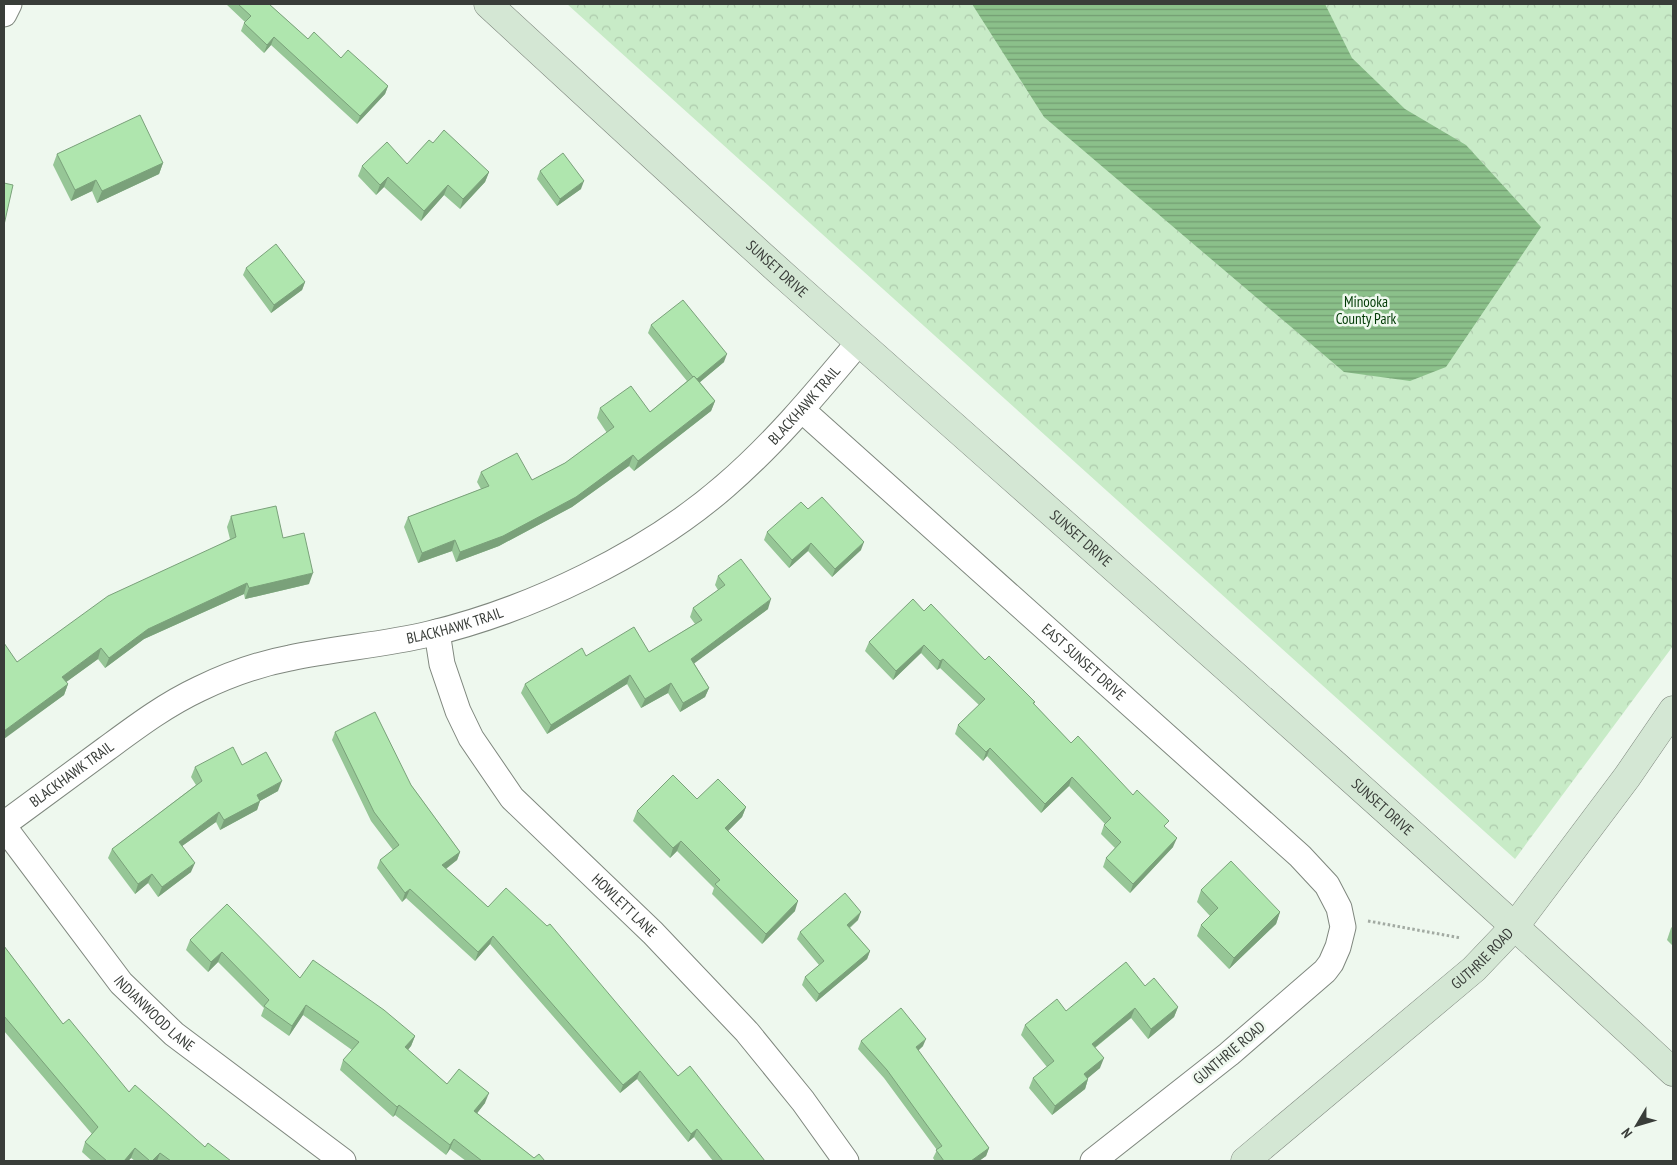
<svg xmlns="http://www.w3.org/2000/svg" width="1677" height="1165" viewBox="0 0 1677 1165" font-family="'PT Sans Narrow',sans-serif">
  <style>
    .forest { fill: url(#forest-crowns) }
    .water { fill: url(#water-rules) }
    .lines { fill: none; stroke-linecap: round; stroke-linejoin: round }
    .street-casing { stroke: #7f877e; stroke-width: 27 }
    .secondary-casing { stroke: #7f877e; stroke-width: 29 }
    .path { stroke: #a2aaa2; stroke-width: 3; stroke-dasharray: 2.5 2.5; stroke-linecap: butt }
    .street { stroke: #fff; stroke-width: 25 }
    .secondary { stroke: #d4e7d4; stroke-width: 28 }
    .wall { fill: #96c696 }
    .shaded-wall { fill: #7aa17a }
    .building { fill: #afe6ae; stroke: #7aa17a }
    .labels { text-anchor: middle; stroke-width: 5; stroke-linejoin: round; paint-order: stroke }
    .street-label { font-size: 15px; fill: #393d39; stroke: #eef8ee }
    .park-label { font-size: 15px; fill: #003a05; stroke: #eef8ee }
  </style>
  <defs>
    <pattern id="forest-crowns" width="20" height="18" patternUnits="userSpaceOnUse" patternTransform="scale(1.25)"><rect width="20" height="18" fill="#c8ebc7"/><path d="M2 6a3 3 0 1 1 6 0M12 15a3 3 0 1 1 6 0" fill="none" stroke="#adcaac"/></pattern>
    <pattern id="water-rules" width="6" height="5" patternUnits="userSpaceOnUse" patternTransform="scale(1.25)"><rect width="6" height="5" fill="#8bc08a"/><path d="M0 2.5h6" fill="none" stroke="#739d72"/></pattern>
  </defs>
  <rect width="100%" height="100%" fill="#eef8ee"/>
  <path class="forest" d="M567,4H1673V646L1515,859Z"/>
  <path class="water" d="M972,4H1325L1352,58L1405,109L1466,145L1541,227L1446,367L1410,381L1344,372L1044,117Z"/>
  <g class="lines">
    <g class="street-casing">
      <g id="street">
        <path d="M4,14L9,4"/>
        <path id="s1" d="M802,410L1300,856L1327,885L1339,908L1343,927L1338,947L1331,963L1325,971L1229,1054L1093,1161"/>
        <path id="s2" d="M437,632L442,664L458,711L471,738L512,798L653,933L747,1032L803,1101L846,1161"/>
        <path id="s3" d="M4,824C38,799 72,774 106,749C136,727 165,705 199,689C228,675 258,664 290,658C336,648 384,645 429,634C530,610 647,554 725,486C775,443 817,392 859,342"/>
        <path id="s4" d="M4,827L121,983L174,1034L343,1161"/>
      </g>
    </g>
    <g class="secondary-casing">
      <g id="secondary">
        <path id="s5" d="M488,4C588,96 688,189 789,280C1085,543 1383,803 1673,1072"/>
        <path id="s6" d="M1245,1161L1474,969L1515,926L1627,777L1673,710"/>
      </g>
    </g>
    <path class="path" d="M1368,921L1461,938"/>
    <use href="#street" class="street"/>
    <use href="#secondary" class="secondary"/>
  </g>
  <path class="wall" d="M226,4H269L308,39L341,58L388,86L385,94L357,124L271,45L264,53L241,31L244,23L245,22Z
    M433,143L489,172L485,182L460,209L444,195L421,221L384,187L376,195L358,176L362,166L407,164Z
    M57,154L163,163L159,174L97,203L92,191L71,201L53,165Z
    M540,171L581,189L557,206L537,179Z
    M246,268L305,282L302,290L271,313L243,275Z
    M651,325L724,362L700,382L715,401L711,411L634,471L629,466L572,507L499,546L456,562L452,551L418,563L404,527L408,517L481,489L477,482L481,472L532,480L565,463L607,433L597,418L600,408L650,412L687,381L648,333Z
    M808,509L861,550L832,577L808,551L789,568L764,540L767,532Z
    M231,516L283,538L309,584L245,599L244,594L144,639L105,668L98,659L66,682L68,684L64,695L9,734L17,662L230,539L227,527Z
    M718,576L768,609L694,663L709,688L705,697L680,712L668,693L641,708L627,684L547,734L521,693L525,684L586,656L649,652L695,624L690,617L693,608L718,590L715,585Z
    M924,611L985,660L1035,702L1034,704L1071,743L1166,828L1173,847L1130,893L1103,867L1106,858L1115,848L1101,834L1104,825L1105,824L1069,786L1041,813L987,756L983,761L955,734L958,725L979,705L940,668L937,670L921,653L893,680L865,651L869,642Z
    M335,732L411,785L460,852L457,860L446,869L488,907L678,1076L765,1161H713L694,1137L688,1142L637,1079L620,1093L490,944L475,961L406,898L402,902L377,868L380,860L393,850L371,821L332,740Z
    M242,765L278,791L260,801L257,810L220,830L216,822L182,846L191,872L158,897L148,883L135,894L108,858L112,849L196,785L191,777L195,767Z
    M697,799L746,807L742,817L728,831L795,911L762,944L712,894L714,888L677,851L670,858L633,821L637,811Z
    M1201,890L1280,912L1276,924L1229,969L1197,936L1201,925L1210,916L1197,902Z
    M858,920L850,928L870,951L867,959L816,1002L802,985L805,977L819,965L797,939L800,932Z
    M1673,926V946L1667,940L1671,928Z
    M190,940L300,978L415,1036L411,1046L408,1050L447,1084L485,1103L477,1113L534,1158L545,1161H466L450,1149L446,1155L395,1115L393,1117L340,1070L343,1060L352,1050L303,1015L289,1036L261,1016L264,1008L218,962L208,972L186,950Z
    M4,946L63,1024L129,1092L205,1147L231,1161H135L131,1158L128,1161H92L82,1152L85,1142L92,1134L4,1031Z
    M1178,1007L1174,1017L1148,1039L1131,1018L1095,1048L1100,1068L1087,1078L1088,1079L1085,1089L1052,1115L1029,1088L1033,1078L1047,1067L1021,1035L1025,1025L1066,1011Z
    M861,1041L923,1046L918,1051L989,1148L986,1156L979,1161H935L933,1158L937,1150L884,1078L858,1049Z"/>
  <path class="shaded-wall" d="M274,37L271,45L264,53L267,45Z
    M388,86L385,94L357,124L360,116Z
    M163,163L159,174L97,203L102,191Z
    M489,172L485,182L460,209L463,199Z
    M388,177L384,187L376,195L380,185Z
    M96,180L92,191L71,201L75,190Z
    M584,181L581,189L557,206L560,199Z
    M448,185L444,195L421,221L424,211Z
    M305,282L302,290L271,313L274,305Z
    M727,354L724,362L693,388L696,380Z
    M715,401L711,411L634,471L638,461Z
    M633,455L629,466L572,507L499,546L456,562L460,552Z
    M455,540L452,551L418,563L422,553Z
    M864,542L861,550L832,577L835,569Z
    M811,543L808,551L789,568L792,560Z
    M313,573L309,584L245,599L249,588Z
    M247,583L244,594L144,639L105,668L109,658L148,629Z
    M771,599L768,609L688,668L691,659Z
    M924,645L921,653L893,680L896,671Z
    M101,648L98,659L58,688L62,677Z
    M943,659L940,668L937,670L940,661Z
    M630,675L627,684L547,734L551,725Z
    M671,683L668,693L641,708L645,699Z
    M68,684L64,695L4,739V731Z
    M709,688L705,697L680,712L683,703Z
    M990,748L987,756L983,761L986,752Z
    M1072,777L1069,786L1041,813L1045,804Z
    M282,781L278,791L260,801L257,810L220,830L224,820L257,795Z
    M746,807L742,817L721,838L725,828Z
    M219,812L216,822L175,851L179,842Z
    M1177,838L1173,847L1130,893L1133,884Z
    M681,841L677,851L670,858L673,848Z
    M460,852L457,860L439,874L442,865Z
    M195,863L191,872L158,897L162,887Z
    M152,874L148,883L135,894L138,884Z
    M410,889L406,898L402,902L405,893Z
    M798,901L795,911L762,944L766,934Z
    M861,912L858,920L844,932L847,925Z
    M1280,912L1276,924L1229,969L1234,958Z
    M493,936L490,944L475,961L478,952Z
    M870,951L867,959L816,1002L819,994Z
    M222,952L218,962L208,972L211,962Z
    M306,1005L303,1015L289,1036L292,1026Z
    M1178,1007L1174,1017L1148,1039L1151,1029Z
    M1135,1008L1131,1018L1088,1053L1092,1044Z
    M415,1036L411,1046L402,1057L405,1047Z
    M926,1039L923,1046L913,1055L916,1047Z
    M1104,1058L1100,1068L1081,1084L1084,1074Z
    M640,1071L637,1079L620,1093L623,1085Z
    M1088,1079L1085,1089L1052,1115L1055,1106Z
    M489,1093L485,1103L471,1121L474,1111Z
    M399,1105L395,1115L393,1117L397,1107Z
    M697,1129L694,1137L688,1142L691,1134Z
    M454,1139L450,1149L446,1155L450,1145Z
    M135,1148L131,1158L128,1161H124Z
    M989,1148L986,1156L979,1161H971Z
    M160,1153L157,1161H152Z"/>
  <path class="building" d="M238,4H269L308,39L314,32L341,58L348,50L388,86L360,116L274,37L267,45L244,23L251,16Z
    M140,115L163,163L102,191L96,180L75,190L57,154Z
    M444,130L489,172L463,199L448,185L424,211L388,177L380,185L362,166L387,142L407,164L429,140L433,143Z
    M563,153L584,181L560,199L540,171Z
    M4,183L13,185L4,225Z
    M276,244L305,282L274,305L246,268Z
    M683,300L727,354L697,379L694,376L693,377L651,325Z
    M694,376L715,401L638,461L633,455L576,497L503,536L460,552L455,540L422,553L408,517L489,486L481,472L517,453L532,480L565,463L614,427L600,408L631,386L650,412Z
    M822,497L864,542L835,569L811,543L792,560L767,532L801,502L808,509Z
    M276,506L283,538L304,533L313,573L249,588L247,583L148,629L109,658L101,648L62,677L68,684L4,731V643L17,662L108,596L236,537L231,516Z
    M741,559L771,599L691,659L709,688L683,703L671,683L645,699L630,675L551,725L525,684L582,648L586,656L634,627L649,652L702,620L693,608L725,585L718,576Z
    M913,599L924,611L931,604L985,660L989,656L1035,702L1033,703L1071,743L1078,736L1133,795L1137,790L1169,821L1164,826L1177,838L1133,884L1106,858L1121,842L1104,825L1111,818L1072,777L1045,804L990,748L986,752L958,725L985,699L943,659L940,661L924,645L896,671L869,642Z
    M375,712L411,785L460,852L442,865L488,907L506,888L547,926L550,924L678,1076L690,1066L765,1161H723L697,1129L691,1134L640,1071L623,1085L493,936L478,952L410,889L405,893L380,860L399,845L374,812L335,732Z
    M233,747L242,765L266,752L282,781L257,795L260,801L224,820L219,812L179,842L195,863L162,887L152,874L138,884L112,849L202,781L195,767Z
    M673,775L697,799L718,779L746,807L725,828L798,901L766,934L715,884L720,880L681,841L673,848L637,811Z
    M1231,861L1280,912L1234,958L1201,925L1218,908L1201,890Z
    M845,893L861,912L847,925L870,951L819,994L805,977L824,961L800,932Z
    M227,904L300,978L313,960L384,1010L415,1036L405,1047L447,1084L459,1069L489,1093L474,1111L534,1158L539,1154L545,1161H482L454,1139L450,1145L399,1105L397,1107L343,1060L359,1042L306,1005L292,1026L264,1006L269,1000L222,952L211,962L190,940Z
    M4,946L63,1024L69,1019L129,1092L135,1085L205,1147L208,1143L231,1161H171L160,1153L152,1161H150L135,1148L124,1161H107L85,1142L98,1127L4,1016Z
    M1126,962L1145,986L1154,978L1178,1007L1151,1029L1135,1008L1092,1044L1104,1058L1084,1074L1088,1079L1055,1106L1033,1078L1054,1061L1025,1025L1057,999L1066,1011Z
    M901,1008L926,1039L916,1047L989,1148L971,1161H944L936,1150L942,1146L887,1070L861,1041Z"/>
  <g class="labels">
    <g class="street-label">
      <text dy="5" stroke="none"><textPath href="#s5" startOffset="392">SUNSET DRIVE</textPath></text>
      <text dy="5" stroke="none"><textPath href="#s3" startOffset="922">BLACKHAWK TRAIL</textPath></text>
      <text dy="5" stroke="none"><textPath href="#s5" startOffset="798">SUNSET DRIVE</textPath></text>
      <text dy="5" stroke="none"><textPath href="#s3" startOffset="502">BLACKHAWK TRAIL</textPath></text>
      <text dy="5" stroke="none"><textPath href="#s1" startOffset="378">EAST SUNSET DRIVE</textPath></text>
      <text dy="5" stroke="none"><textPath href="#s3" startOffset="84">BLACKHAWK TRAIL</textPath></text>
      <text dy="5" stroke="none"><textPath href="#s5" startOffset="1202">SUNSET DRIVE</textPath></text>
      <text dy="5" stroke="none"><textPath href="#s2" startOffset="340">HOWLETT LANE</textPath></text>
      <text dy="5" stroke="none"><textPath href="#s6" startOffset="312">GUTHRIE ROAD</textPath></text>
      <text dy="5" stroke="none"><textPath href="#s4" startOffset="240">INDIANWOOD LANE</textPath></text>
      <text transform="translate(1229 1053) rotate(-40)" y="5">GUNTHRIE ROAD</text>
    </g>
    <g class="park-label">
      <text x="1366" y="307">Minooka<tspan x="1366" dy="17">County Park</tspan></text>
    </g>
  </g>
  <rect width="1677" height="1165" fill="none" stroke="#393d39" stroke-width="10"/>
  <g transform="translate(1637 1125) rotate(232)" stroke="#eef8ee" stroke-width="4" paint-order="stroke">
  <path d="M0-4L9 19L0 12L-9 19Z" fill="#393d39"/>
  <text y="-8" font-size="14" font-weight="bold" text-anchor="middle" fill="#393d39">N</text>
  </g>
</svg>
